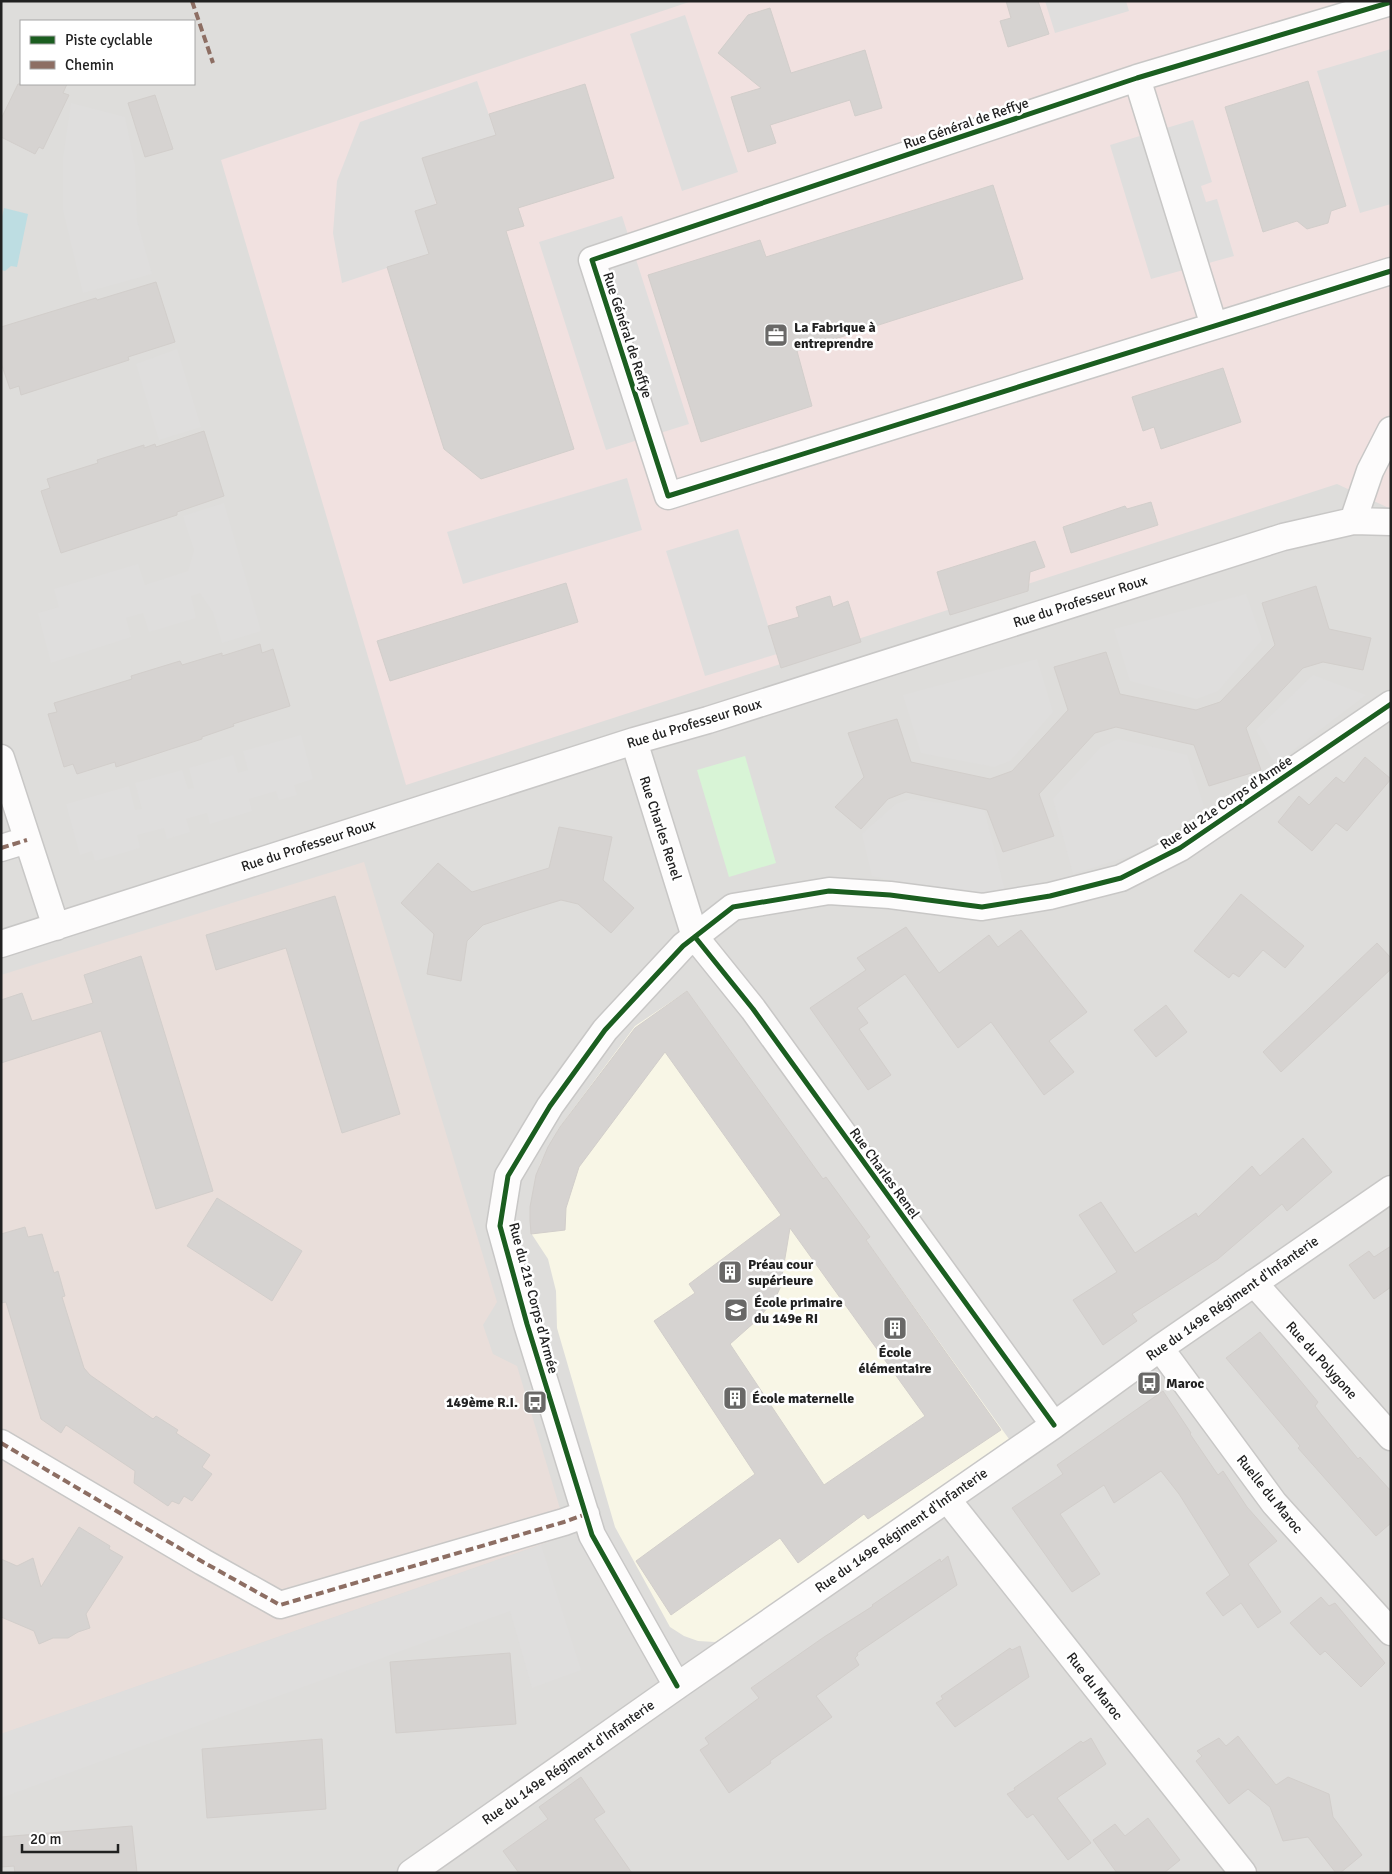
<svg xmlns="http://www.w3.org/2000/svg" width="1392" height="1874" viewBox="0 0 1392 1874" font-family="Signika,sans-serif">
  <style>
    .residential { fill: #dedddb; fill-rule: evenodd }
    .commercial { fill: #f1e1e0 }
    .education { fill: #f8f6e6 }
    .military { fill: #e9deda }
    .park { fill: #d8f4d6 }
    .parking { fill: #dfdedd }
    .water { fill: #bddde2 }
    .building { fill: #d6d3d1; stroke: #d2cecb; fill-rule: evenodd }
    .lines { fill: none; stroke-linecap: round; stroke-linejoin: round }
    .street-casing { stroke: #c8c7c6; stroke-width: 29 }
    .street { stroke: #fdfcfc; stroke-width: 26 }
    .quiet { stroke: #8d6e63; stroke-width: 4; stroke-dasharray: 8 4; stroke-linecap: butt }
    .cycleway-casing { stroke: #fff; stroke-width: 8 }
    .cycleway { stroke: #1b5e20; stroke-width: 5 }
    .labels { text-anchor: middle; stroke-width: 5; stroke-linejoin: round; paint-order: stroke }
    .street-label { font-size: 14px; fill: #212121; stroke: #fff }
    .poi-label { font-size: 14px; font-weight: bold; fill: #212121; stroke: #fff; text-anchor: start }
  </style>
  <rect width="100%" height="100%" fill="#efedea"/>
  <path class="residential" d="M1,1H1391V1873H1ZM21,21H194V84H21Z"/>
  <path class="commercial" d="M692,1H1391V509L1337,484L406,785L221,160Z"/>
  <path class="education" d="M687,991L1009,1439L729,1634L715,1642L698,1641L684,1636L670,1627L615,1527L557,1328L556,1291L548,1259L531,1233V1209L540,1164L559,1128L635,1026Z"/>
  <path class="military" d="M364,862L497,1302L483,1325L493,1354L517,1366L568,1535L1,1734V975Z"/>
  <path class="park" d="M745,756L776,863L729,877L697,770Z"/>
  <path class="parking" d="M1045,1H1126L1129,11L1055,33Z
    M685,15L738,172L682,191L630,34Z
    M1391,49V204L1360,213L1317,71Z
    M477,81L496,135L435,197L436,205L415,211L429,254L342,283L333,233L337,181L360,122Z
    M71,103L125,117L135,165L137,221L152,274L83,293L63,210V158Z
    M1193,120L1212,182L1201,186L1206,202L1217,199L1234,256L1151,279L1110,145Z
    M622,216L689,424L606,450L539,242Z
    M177,349L201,427L159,440L136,364Z
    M627,478L642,530L463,584L447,532Z
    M224,503L261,631L222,643L213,612L200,593L191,596L196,618L149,632L143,613L126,618L131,637L51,663L38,613L59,607L54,589L138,564L145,585L188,571L194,550L183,516Z
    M738,529L777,654L705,676L666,551Z
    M1246,594L1262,640L1218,691L1197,699L1130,681L1114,629Z
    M1037,659L1053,712L1010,761L994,767L921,753L903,695Z
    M1313,675L1366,695L1275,764L1256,730Z
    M301,735L313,779L294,785L297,795L279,800L276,791L249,799L252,811L210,824L207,813L186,819L190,832L167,839L164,828L137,835L140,848L95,861L92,851L80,855L66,804L129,786L135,810L142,809L135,783L182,770L188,789L194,788L189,768L233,755L238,773L248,770L243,751Z
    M1118,739L1187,755L1204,806L1155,848L1073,874L1053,799L1101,747Z
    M911,799L984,809L1005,891L955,895L872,876L862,834L896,804Z
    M541,1545L581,1670L532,1688L510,1611L1,1798V1734Z"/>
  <path class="water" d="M4,208L28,214L17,267L11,266L5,271L1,270V221Z"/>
  <path class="building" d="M1006,1H1038L1049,34L1008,47L1000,21L1011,18Z
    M770,8L791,73L865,50L882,108L855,116L850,100L770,125L776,143L748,152L731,97L761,88L718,53L748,15Z
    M1308,81L1346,206L1331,211L1328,223L1307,229L1297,221L1263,232L1225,107Z
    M18,84H67L63,93L69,95L43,149L39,147L35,154L1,137V119Z
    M585,84L614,178L518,208L524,226L506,231L574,449L481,479L444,449L387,267L429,254L415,211L437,204L422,158L496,135L489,114Z
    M155,95L173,149L145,157L128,103Z
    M993,185L1023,279L797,351L812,406L701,442L648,275L760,240L766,257Z
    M156,282L175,342L128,357L129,360L21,395L19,386L10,389L1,363V327L96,298L97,300Z
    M1223,368L1241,422L1161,449L1154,427L1143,431L1132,397Z
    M204,431L224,496L177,512V515L61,553L41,491L50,488L47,479L98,463L97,460L144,445V448L155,444L156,447Z
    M1151,502L1158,525L1071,553L1063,527L1125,506L1127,509Z
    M1035,541L1045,567L1030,572L1028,591L950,615L937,572Z
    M566,583L578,622L390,681L377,641Z
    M1316,586L1329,629L1371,638L1363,670L1323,662L1303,668L1246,728L1261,770L1209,786L1194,745L1116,727L1095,733L1039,794L1054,836L1003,852L987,810L906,792L888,799L861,829L835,807L864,777L848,733L897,719L911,762L990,779L1012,771L1068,710L1054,667L1106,652L1120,694L1196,710L1220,702L1275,645L1262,603Z
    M830,596L833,607L848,601L861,642L781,668L768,626L799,617L796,607Z
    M260,644L262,653L273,649L290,706L233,724L234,726L202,737V739L116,767L115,762L77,774L73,764L64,767L48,714L57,712L54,703L132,679L131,676L180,661L182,665L222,653V656Z
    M1365,757L1391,779L1347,831L1336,823L1312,851L1278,822L1299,796L1309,805L1336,777L1344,783Z
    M559,827L612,837L603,880L634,908L611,933L578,904L561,900L522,912L483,925L467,941L461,981L427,974L434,934L401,903L438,863L472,892L549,868Z
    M1241,894L1304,946L1285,968L1263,950L1239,977L1233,973L1229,978L1194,951Z
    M335,896L400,1114L342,1133L286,948L216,970L206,935Z
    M906,927L939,973L989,935L998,947L1021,930L1087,1012L1049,1041L1074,1072L1044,1095L991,1022L958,1048L905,974L857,1008L868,1023L859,1029L891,1075L868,1090L810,1008L866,970L857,958Z
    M1377,943L1391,958V969L1281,1072L1263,1052Z
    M141,956L213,1191L156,1209L101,1031L1,1063V1000L22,993L32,1021L93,1003L84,975Z
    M687,991L823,1179L826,1177L870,1237L866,1240L1001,1430L868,1519L864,1514L798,1563L780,1538L671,1615L636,1561L755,1474L654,1321L695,1293L689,1284L781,1215L665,1052L579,1167L566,1208L565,1230L531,1234L530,1220V1207L536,1175L548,1147L560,1127L635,1028ZM790,1228L925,1416L824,1485L730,1344L756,1321L775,1299L780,1288Z
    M1166,1005L1187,1032L1156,1057L1134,1030Z
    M1303,1138L1332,1172L1287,1211L1282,1204L1218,1259L1132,1314L1137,1321L1103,1345L1073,1300L1117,1272L1079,1215L1101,1202L1135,1253L1196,1213L1198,1217L1252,1166L1260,1176Z
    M217,1198L302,1251L272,1301L187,1246Z
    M25,1227L28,1237L42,1234L54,1273L58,1271L65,1296L62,1297L84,1368L90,1375L153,1419L156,1416L178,1430L176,1433L210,1455L202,1467L212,1474L192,1501L184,1496L179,1504L172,1501L168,1506L134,1483L135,1471L66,1425L61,1433L41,1419L6,1302L1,1303V1234Z
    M1391,1246V1287L1374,1299L1349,1265L1369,1251L1374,1257Z
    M1260,1332L1318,1402L1315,1406L1321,1414L1358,1459L1360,1457L1391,1491V1523L1376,1536L1298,1448L1300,1446L1226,1358Z
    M1163,1391L1191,1433L1190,1434L1218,1475L1223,1471L1247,1507L1277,1541L1248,1564L1281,1612L1258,1628L1241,1603L1223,1616L1206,1593L1230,1575L1179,1494L1161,1471L1114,1503L1104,1485L1060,1514L1100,1574L1072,1592L1012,1508L1063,1474L1057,1465Z
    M79,1527L110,1546L109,1549L123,1557L86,1614L90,1628L78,1632L68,1638H53L39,1644L34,1631L1,1617V1559L17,1566L33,1558L41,1587Z
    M948,1556L957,1585L857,1653L858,1655L855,1658L859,1665L816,1696L832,1717L770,1761L771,1763L729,1793L700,1750L709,1744L705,1738L759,1698L751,1688L824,1637L873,1606L872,1605L940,1559L941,1562Z
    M1321,1597L1329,1606L1335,1603L1385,1663L1361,1687L1325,1651L1320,1655L1290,1623Z
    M1020,1646L1029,1677L955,1727L936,1703L943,1699L941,1696L1010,1648L1012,1650Z
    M510,1653L516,1724L396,1733L390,1662Z
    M1238,1736L1276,1785L1288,1777L1329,1794L1333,1817L1362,1855L1340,1873H1336L1308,1837L1283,1841L1270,1807L1248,1789L1229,1804L1196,1761L1202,1756L1197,1751L1219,1738L1226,1746Z
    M1091,1738L1106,1764L1057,1798L1091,1843L1068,1860L1033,1814L1027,1818L1007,1794L1015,1790L1014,1788L1081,1741L1083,1743Z
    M322,1739L326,1809L207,1818L202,1749Z
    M581,1777L605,1812L594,1819L632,1873H519L503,1851L548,1819L539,1807Z
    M1148,1818L1180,1860L1164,1873H1117L1093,1840L1115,1824L1125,1836Z
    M132,1826L137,1873H15L14,1866L1,1867V1837Z"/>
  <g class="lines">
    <g class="street-casing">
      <path id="street" d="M1391,2L1137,78L592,260L668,496L1391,271
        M1137,78L1214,326
        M1353,521L1370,471L1391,430
        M634,741L695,937L753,1009L1054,1425
        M1,758L56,927
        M1,848L27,840
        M1,944L634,741L708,720L1283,537L1353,521L1391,522
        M1254,1283L1391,1437
        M1160,1348L1274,1503L1391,1632
        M1,1443L203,1562L280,1605L564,1522L586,1514
        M947,1499L1243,1873
        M677,1686L592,1535L527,1324L500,1226L508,1176L550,1106L605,1030L683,946L733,907L829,891L890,895L982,907L1050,896L1121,878L1180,848L1391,704
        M411,1873L677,1686L1054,1425L1160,1348L1391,1189"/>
    </g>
    <use href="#street" class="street"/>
    <path class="quiet" d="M192,1L213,63
      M1,848L27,840
      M1,1443L203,1562L280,1605L564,1522L586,1514"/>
    <g class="cycleway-casing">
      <path id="cycleway" d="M1391,2L1137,78L592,260L668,496L1391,271
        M695,937L753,1009L1054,1425
        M677,1686L592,1535L527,1324L500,1226L508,1176L550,1106L605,1030L683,946L733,907L829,891L890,895L982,907L1050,896L1121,878L1180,848L1391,704"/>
    </g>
    <use href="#cycleway" class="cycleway"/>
  </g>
  <defs>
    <g id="office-square" transform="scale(1.25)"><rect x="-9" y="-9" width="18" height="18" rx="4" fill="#696867" stroke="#fff"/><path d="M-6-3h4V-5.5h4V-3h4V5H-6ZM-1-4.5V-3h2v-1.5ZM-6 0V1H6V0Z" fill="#fff"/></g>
    <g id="building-square" transform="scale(1.25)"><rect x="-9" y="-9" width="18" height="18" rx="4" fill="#696867" stroke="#fff"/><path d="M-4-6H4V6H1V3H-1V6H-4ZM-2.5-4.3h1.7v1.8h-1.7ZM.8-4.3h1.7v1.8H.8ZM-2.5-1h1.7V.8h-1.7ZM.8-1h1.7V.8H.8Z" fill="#fff"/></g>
    <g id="school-square" transform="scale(1.25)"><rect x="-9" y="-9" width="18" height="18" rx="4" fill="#696867" stroke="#fff"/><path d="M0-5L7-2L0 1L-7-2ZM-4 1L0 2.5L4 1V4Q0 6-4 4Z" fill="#fff"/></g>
    <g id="bus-square" transform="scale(1.25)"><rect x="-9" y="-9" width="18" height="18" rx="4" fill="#696867" stroke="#fff"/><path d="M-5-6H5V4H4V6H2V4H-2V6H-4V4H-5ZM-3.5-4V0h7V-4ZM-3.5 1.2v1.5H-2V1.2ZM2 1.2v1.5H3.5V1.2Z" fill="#fff"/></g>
  </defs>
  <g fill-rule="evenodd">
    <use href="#office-square" x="776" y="335"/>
    <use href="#building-square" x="730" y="1272"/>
    <use href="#school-square" x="736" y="1310"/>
    <use href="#building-square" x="895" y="1328"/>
    <use href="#bus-square" x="1149" y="1383"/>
    <use href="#building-square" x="735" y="1398"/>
    <use href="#bus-square" x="535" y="1402"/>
  </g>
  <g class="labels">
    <g class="street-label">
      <text transform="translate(966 123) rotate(-19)" y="5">Rue Général de Reffye</text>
      <text transform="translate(628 335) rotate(72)" y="5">Rue Général de Reffye</text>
      <text transform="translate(1080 601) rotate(-18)" y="5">Rue du Professeur Roux</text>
      <text transform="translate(694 723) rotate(-17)" y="5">Rue du Professeur Roux</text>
      <text transform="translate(1226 802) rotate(-34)" y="5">Rue du 21e Corps d'Armée</text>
      <text transform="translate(661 828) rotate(72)" y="5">Rue Charles Renel</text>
      <text transform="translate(308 845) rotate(-18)" y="5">Rue du Professeur Roux</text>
      <text transform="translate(885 1173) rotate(54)" y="5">Rue Charles Renel</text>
      <text transform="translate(534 1298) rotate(75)" y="5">Rue du 21e Corps d'Armée</text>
      <text transform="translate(1232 1298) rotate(-35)" y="5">Rue du 149e Régiment d'Infanterie</text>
      <text transform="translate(1322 1360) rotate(48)" y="5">Rue du Polygone</text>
      <text transform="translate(1270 1494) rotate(51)" y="5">Ruelle du Maroc</text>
      <text transform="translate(901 1530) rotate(-35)" y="5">Rue du 149e Régiment d'Infanterie</text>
      <text transform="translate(1095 1686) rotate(52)" y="5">Rue du Maroc</text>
      <text transform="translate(568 1762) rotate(-35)" y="5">Rue du 149e Régiment d'Infanterie</text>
    </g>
    <g class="poi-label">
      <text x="794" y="332">La Fabrique à<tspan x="794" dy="16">entreprendre</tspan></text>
      <text x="748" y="1269">Préau cour<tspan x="748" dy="16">supérieure</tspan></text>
      <text x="754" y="1307">École primaire<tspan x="754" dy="16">du 149e RI</tspan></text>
      <text x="895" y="1357" text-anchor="middle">École<tspan x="895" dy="16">élémentaire</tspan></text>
      <text x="1166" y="1388">Maroc</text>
      <text x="752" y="1403">École maternelle</text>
      <text x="518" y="1407" text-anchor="end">149ème R.I.</text>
    </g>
  </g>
  <rect width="1392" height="1874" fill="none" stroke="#212121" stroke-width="5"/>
  <rect x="20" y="20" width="175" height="65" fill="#ffffff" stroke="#a6a6a6"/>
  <rect x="30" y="36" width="25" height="8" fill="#1b5e20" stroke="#a6a6a6"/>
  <text x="65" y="45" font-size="15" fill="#212121">Piste cyclable</text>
  <rect x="30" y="61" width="25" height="8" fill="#8d6e63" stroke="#a6a6a6"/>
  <text x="65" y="70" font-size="15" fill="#212121">Chemin</text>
  <path d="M22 1844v8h96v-8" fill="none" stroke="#212121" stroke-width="2.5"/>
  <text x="30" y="1844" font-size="15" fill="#212121" stroke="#ffffff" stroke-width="4" paint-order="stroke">20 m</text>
</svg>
